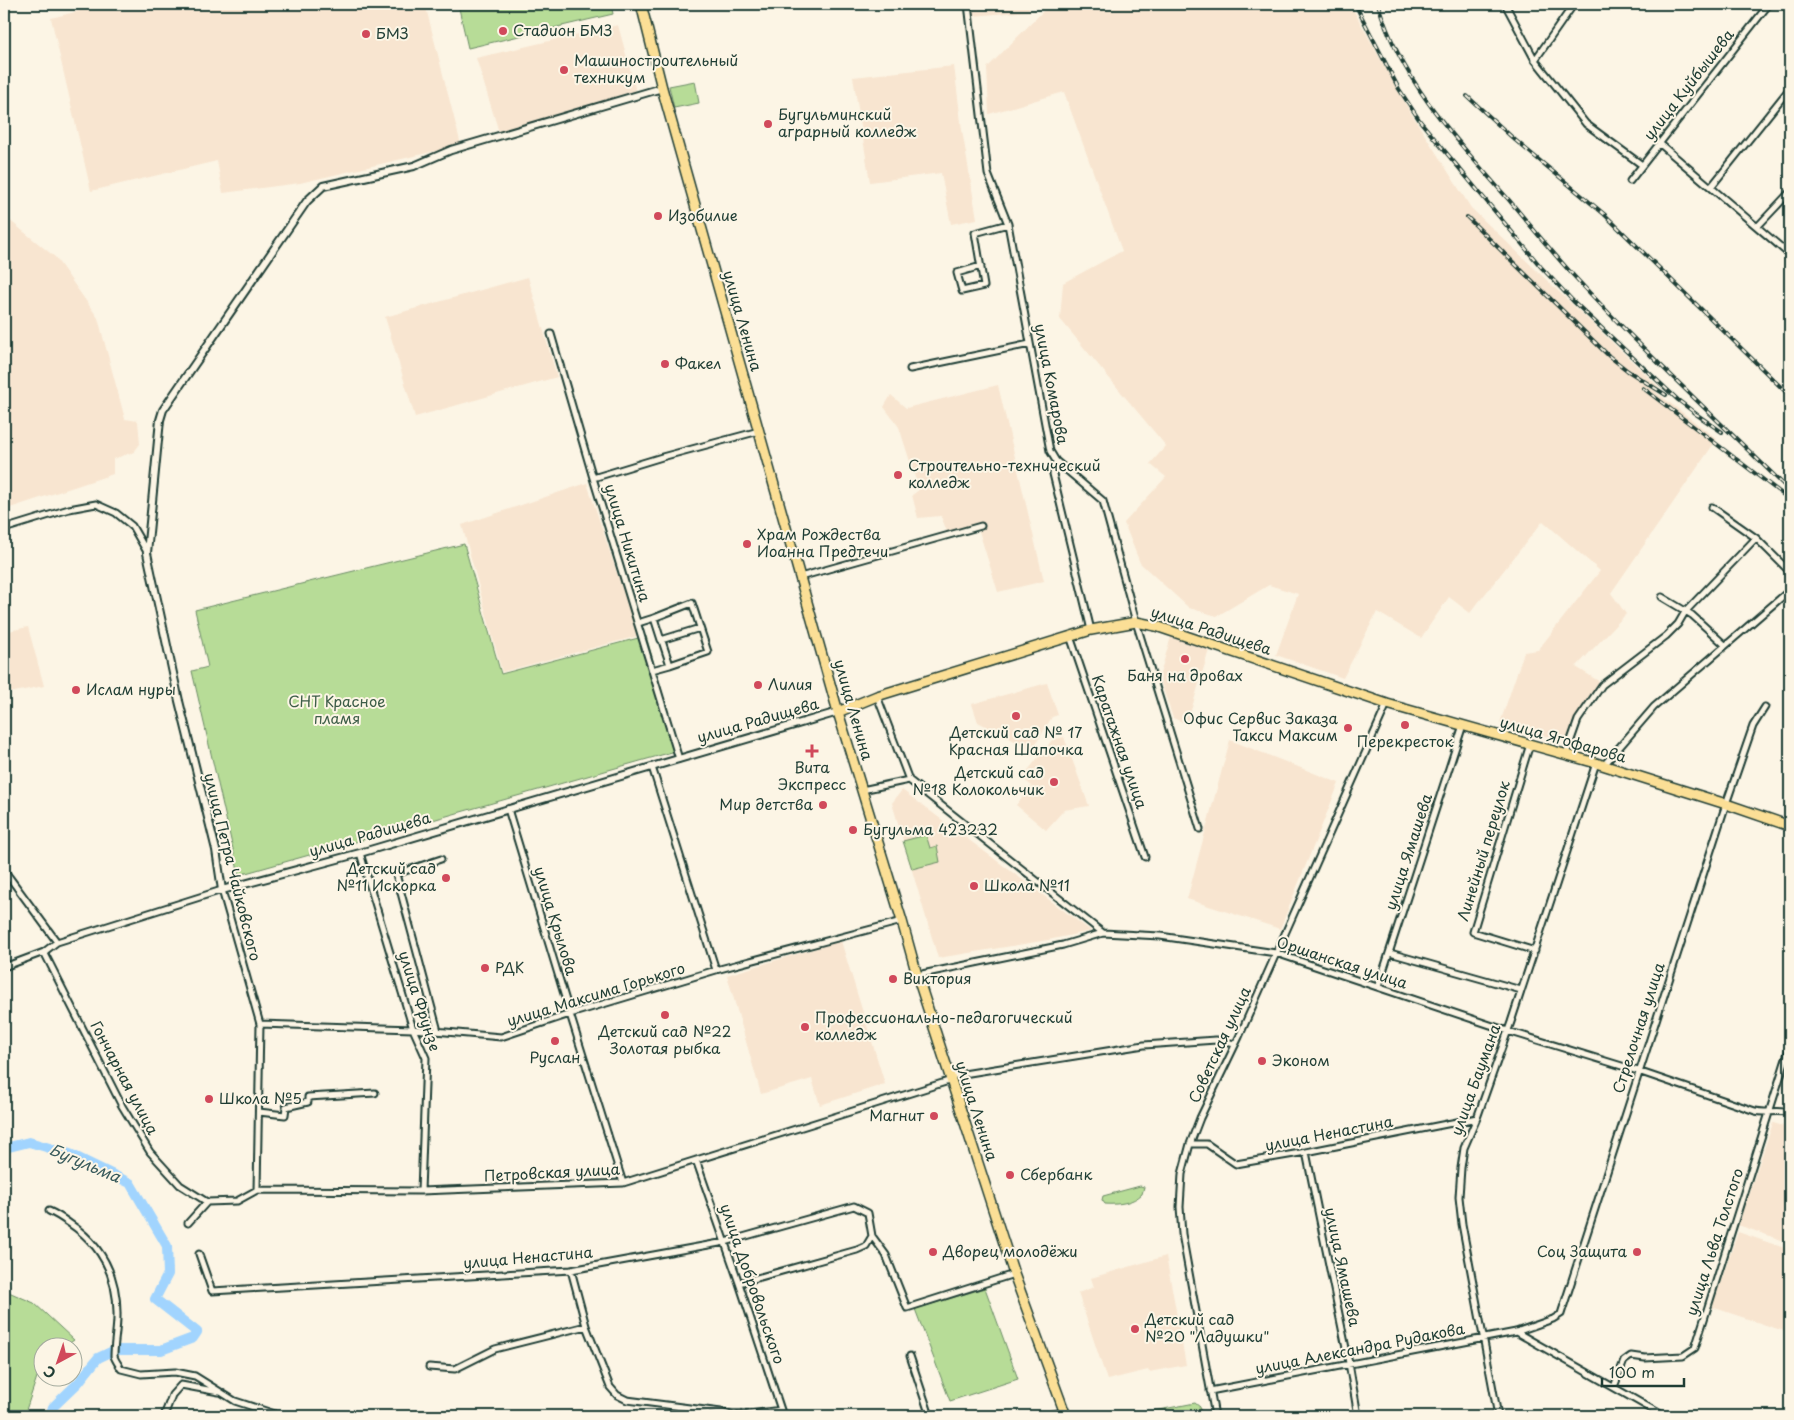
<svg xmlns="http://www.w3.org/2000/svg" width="1794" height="1420" viewBox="0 0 1794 1420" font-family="'Playpen Sans',sans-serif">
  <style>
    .built { fill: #f8e5d0 }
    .green { fill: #b7dc97; stroke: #6b8c66 }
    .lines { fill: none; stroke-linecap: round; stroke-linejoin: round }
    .river { stroke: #a1d4fe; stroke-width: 10 }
    .minor-casing { stroke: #1f3d34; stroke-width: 9 }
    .tertiary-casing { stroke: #1f3d34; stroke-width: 10 }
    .primary-casing { stroke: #1f3d34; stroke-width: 12 }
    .minor { stroke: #fcf5e5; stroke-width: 5 }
    .tertiary { stroke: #fcf5e5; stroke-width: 6 }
    .primary { stroke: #fbdf96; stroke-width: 9 }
    .rail-casing { stroke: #1f3d34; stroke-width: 4 }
    .rail { stroke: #fcf5e5; stroke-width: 2; stroke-dasharray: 5.5; stroke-linecap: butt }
    .poi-dot { fill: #d1495b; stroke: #fcf5e5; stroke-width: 2 }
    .labels { text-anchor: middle; stroke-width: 4; stroke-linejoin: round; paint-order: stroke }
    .poi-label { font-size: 15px; fill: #1f3d34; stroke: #fcf5e5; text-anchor: start }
    .street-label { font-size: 15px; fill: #1f3d34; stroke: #fcf5e5 }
    .park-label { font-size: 15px; fill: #3d5d48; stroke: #fcf5e5 }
    .water-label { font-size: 16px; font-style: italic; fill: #395b5c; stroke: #fcf5e5 }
  </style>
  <rect width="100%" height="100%" fill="#fcf5e5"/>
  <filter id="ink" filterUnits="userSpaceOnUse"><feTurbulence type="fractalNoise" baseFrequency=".02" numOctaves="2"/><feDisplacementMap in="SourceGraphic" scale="10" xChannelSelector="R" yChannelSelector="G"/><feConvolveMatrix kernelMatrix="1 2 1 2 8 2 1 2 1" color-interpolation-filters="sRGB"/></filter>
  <g filter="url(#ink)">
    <path class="built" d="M78,4H425L461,145L300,183L223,193L217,161L91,191L51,18L79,11Z
      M971,4H1029L1030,11L973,16Z
      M1050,4H1350L1406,105L1471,208L1659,387L1656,392L1717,439L1611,593L1626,614L1576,667L1600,682L1578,717L1567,742L1500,723L1524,652L1538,650L1600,571L1543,521L1470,613L1449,597L1421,638L1377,612L1343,678L1276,655L1298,594L1269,585L1217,616L1189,608L1140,563L1124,523L1166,477L1150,464L1166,446L1060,319L1063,283L1122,251L1064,92L989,114L987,68Z
      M618,25L636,91L499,132L476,58Z
      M954,66L962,130L977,219L951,224L941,173L870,182L853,77Z
      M4,219H8L55,257L98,318L125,419L138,421L140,444L134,452L113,459V474L4,510Z
      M528,277L557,377L415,417L385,317Z
      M998,385L1044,581L998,592L978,528L949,537L941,516L918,518L912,495L919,490L899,427L884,407L891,395L906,408Z
      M587,483L638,636L502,672L462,525Z
      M28,627L44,686L4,694V632Z
      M1171,637L1209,650L1187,724L1173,718L1159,677Z
      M1047,683L1058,715L1052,717L1032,750L978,722L972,704Z
      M1064,737L1089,806L1064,810L1046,830L1016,805L1032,786L1022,778L1052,740Z
      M1230,740L1339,783L1280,929L1187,899Z
      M902,790L1091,931L1048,940L938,958L892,803Z
      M841,941L885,1084L820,1105L812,1079L761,1094L727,975Z
      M1773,1123L1790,1128V1243L1738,1225Z
      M1738,1232L1790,1250V1333L1712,1307Z
      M1166,1256L1186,1365L1149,1372L1148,1370L1107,1380L1078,1293L1094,1287L1091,1278Z"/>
    <path class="green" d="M458,4H611L613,14L468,48Z
      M695,81L699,103L674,108L669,86Z
      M464,544L501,674L646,636L679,750L239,875L192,671L208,667L195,610Z
      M926,835L930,848L937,846L940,862L912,869L903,841Z
      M1140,1186L1144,1187L1142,1194C1133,1203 1118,1205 1105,1204L1102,1200L1103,1196Z
      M985,1288L1018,1379L950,1401L915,1309Z
      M4,1290L34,1303L74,1340L64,1347L42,1348V1365L40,1368L24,1416H4Z
      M1195,1403L1200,1407L1202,1416H1127Z"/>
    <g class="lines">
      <path class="river" d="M4,1145L9,1147L29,1142L70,1154L130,1183L167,1246L168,1274L155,1299L197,1332L193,1338L161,1350H115L98,1358L78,1383L53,1407L50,1416"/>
      <g class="minor-casing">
        <path id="minor" d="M968,4L988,174L1008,224L1050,451L1056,461L1103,501L1136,622L1200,829
          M1505,4L1535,60L1586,124L1642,165
          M1535,60L1574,4
          M1659,143L1790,255
          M1630,181L1769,4
          M1711,187L1790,88
          M1758,226L1790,192
          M981,266L957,273L962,291L984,286L975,233L1008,224
          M551,334L593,478L679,759
          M910,369L1030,344
          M1056,461L1053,474L1091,630
          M593,478L662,457L759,431
          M1712,507L1756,538L1790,572
          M4,529L69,509L96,504L116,513L132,526L147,552
          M800,577L981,526
          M1662,597L1692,615L1725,645
          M638,623L654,618L655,621
          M1070,636L1145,857
          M670,665L708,652L692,603L654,618L661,640L700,628
          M652,670L670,665L661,638
          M877,696L909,780
          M1530,744L1473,932L1535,951
          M1566,754L1578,720L1602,685L1666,636L1678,624L1685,612L1756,538
          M1604,765L1654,707L1790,590
          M652,767L716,970
          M862,790L909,780L1103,933L1160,936L1276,953L1508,1031L1638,1071L1755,1111C1768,1114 1777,1109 1790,1113
          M508,809L570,1014L623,1183
          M360,853L413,1029L426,1058L421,1191
          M4,870L57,942
          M44,952L122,1106L150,1152L180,1185L207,1202L237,1201L257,1190L421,1191L623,1183L952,1080
          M1390,953L1521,990
          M4,967L44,952L57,942L222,890L260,1024L257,1190
          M917,975L1063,945L1103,933
          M1378,987L1463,725
          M260,1024L413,1029L501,1037L570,1014L716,970L902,921
          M438,1031L396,874L441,859
          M951,1076L1144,1045L1216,1040L1235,1044
          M259,1112L285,1115L286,1107L308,1102V1097L375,1093
          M1190,1144H1207L1236,1164L1306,1152L1477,1118
          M1306,1152L1349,1363L1358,1416
          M696,1160L739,1283L783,1416
          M49,1211C56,1214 62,1218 69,1223C102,1245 118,1277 117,1317C117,1330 114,1343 114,1356C115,1360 119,1365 121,1369L141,1374L175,1372L195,1376L235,1401L281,1416
          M188,1223L207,1202
          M199,1254L212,1291L571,1270L725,1242L854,1206L868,1213L872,1236L886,1255L907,1308L1014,1274
          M571,1270L586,1326L610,1387L617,1395L627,1400L721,1412L734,1416L781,1410
          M739,1283L857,1250L866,1246L872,1236
          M1516,1332L1664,1416
          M910,1356L930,1416
          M429,1367L455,1369L495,1349L586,1326
          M1614,1387L1624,1361L1631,1356L1645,1358L1683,1356L1695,1348L1790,1046
          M1210,1391L1516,1332L1553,1319L1561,1314L1726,804L1753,726L1765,707
          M164,1416L172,1395L181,1385L219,1392
          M1042,1416L1065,1412
          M1215,1416L1182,1234L1180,1207L1182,1174L1190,1144L1200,1118L1239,1037L1387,704
          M1498,1416L1462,1224L1459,1197L1461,1168L1464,1148L1477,1118L1511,1022L1596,763"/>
      </g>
      <g class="tertiary-casing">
        <path id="tertiary" d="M662,88L451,150L414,166L323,186L307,201L163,410L160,420L147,553L179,701L216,850L222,890L360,853L838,712"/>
      </g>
      <g class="primary-casing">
        <path id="primary" d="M641,4L662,88L838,712L902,921L917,975L1014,1274L1066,1416
          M838,712L877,696L1091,630L1136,622L1156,626L1387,704L1596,763L1726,804L1790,826"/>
      </g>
      <use href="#minor" class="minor"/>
      <use href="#tertiary" class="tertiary"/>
      <use href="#primary" class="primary"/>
      <g class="rail-casing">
        <path id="rail" d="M1355,4L1399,89L1420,121L1541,267L1573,301L1678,400L1699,416
          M1378,4C1401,81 1457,141 1509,200C1530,225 1551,251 1573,275C1642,350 1718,420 1790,491
          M1467,96L1515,140L1604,214L1790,396
          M1467,217L1609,356L1628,371L1666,395
          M1643,388L1790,500
          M1693,412L1722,432"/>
      </g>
      <use href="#rail" class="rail"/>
    </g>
  </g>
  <g class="poi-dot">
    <circle cx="503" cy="31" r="5"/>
    <circle cx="366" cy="34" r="5"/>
    <circle cx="564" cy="70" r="5"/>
    <circle cx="768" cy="124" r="5"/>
    <circle cx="658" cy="216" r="5"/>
    <circle cx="665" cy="364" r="5"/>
    <circle cx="898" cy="475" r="5"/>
    <circle cx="747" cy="544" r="5"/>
    <circle cx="1185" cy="659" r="5"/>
    <circle cx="758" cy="685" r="5"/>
    <circle cx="76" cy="690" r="5"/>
    <circle cx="1016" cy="716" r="5"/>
    <circle cx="1405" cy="725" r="5"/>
    <circle cx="1348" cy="728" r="5"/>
    <path d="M809.5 743.5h5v5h5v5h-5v5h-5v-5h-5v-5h5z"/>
    <circle cx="1054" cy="782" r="5"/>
    <circle cx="823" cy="805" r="5"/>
    <circle cx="853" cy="830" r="5"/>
    <circle cx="446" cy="878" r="5"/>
    <circle cx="974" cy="886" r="5"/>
    <circle cx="485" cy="968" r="5"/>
    <circle cx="893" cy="979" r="5"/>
    <circle cx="665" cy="1015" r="5"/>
    <circle cx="805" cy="1027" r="5"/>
    <circle cx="555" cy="1041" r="5"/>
    <circle cx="1262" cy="1061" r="5"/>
    <circle cx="209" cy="1099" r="5"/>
    <circle cx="934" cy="1116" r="5"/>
    <circle cx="1010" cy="1175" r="5"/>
    <circle cx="933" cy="1252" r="5"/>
    <circle cx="1637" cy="1252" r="5"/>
    <circle cx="1135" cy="1329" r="5"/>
  </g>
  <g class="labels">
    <g class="poi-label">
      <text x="513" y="36">Стадион БМЗ</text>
      <text x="376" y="39">БМЗ</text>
      <text x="574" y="66">Машиностроительный<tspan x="574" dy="17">техникум</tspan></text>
      <text x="778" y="120">Бугульминский<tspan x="778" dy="17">аграрный колледж</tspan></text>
      <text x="668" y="221">Изобилие</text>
      <text x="675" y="369">Факел</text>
      <text x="908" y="471">Строительно-технический<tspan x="908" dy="17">колледж</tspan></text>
      <text x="757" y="540">Храм Рождества<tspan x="757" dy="17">Иоанна Предтечи</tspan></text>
      <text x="1185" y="681" text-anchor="middle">Баня на дровах</text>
      <text x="768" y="690">Лилия</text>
      <text x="86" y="695">Ислам нуры</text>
      <text x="1338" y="724" text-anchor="end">Офис Сервис Заказа<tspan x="1338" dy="17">Такси Максим</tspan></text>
      <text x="1016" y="738" text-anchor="middle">Детский сад № 17<tspan x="1016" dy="17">Красная Шапочка</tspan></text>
      <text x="1405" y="747" text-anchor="middle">Перекресток</text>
      <text x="812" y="773" text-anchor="middle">Вита<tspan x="812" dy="17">Экспресс</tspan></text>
      <text x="1044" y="778" text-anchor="end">Детский сад<tspan x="1044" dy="17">№18 Колокольчик</tspan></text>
      <text x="813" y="810" text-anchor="end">Мир детства</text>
      <text x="863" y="835">Бугульма 423232</text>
      <text x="436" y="874" text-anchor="end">Детский сад<tspan x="436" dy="17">№11 Искорка</tspan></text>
      <text x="984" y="891">Школа №11</text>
      <text x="495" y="973">РДК</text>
      <text x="903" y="984">Виктория</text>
      <text x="815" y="1023">Профессионально-педагогический<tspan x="815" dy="17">колледж</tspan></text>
      <text x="665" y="1037" text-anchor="middle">Детский сад №22<tspan x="665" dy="17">Золотая рыбка</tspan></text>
      <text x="555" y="1063" text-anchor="middle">Руслан</text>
      <text x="1272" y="1066">Эконом</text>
      <text x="219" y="1104">Школа №5</text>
      <text x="924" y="1121" text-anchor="end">Магнит</text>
      <text x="1020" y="1180">Сбербанк</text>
      <text x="943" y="1257">Дворец молодёжи</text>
      <text x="1627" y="1257" text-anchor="end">Соц Защита</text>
      <text x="1145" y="1325">Детский сад<tspan x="1145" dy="17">№20 "Ладушки"</tspan></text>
    </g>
    <g class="street-label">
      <text transform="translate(1689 85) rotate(-52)" y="5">улица Куйбышева</text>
      <text transform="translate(742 321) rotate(74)" y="5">улица Ленина</text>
      <text transform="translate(1051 384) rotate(79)" y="5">улица Комарова</text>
      <text transform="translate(627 543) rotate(73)" y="5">улица Никитина</text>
      <text transform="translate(1211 631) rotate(18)" y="5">улица Радищева</text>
      <text transform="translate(853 710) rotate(74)" y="5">улица Ленина</text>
      <text transform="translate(758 721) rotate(-16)" y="5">улица Радищева</text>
      <text transform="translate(1563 740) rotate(16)" y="5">улица Ягофарова</text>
      <text transform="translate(1119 742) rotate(71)" y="5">Каратажная улица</text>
      <text transform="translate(370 835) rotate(-16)" y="5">улица Радищева</text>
      <text transform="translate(1484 851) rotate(-73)" y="5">Линейный переулок</text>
      <text transform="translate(1409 852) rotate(-72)" y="5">улица Ямашева</text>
      <text transform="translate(232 867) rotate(76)" y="5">улица Петра Чайковского</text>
      <text transform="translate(555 921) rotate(73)" y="5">улица Крылова</text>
      <text transform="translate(1342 963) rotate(18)" y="5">Оршанская улица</text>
      <text transform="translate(596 995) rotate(-17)" y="5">улица Максима Горького</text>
      <text transform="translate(419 1001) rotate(72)" y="5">улица Фрунзе</text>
      <text transform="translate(1639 1028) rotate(-72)" y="5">Стрелочная улица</text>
      <text transform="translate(1220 1045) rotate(-65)" y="5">Советская улица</text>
      <text transform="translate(124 1078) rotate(62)" y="5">Гончарная улица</text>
      <text transform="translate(1476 1080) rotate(-70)" y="5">улица Баумана</text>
      <text transform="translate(976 1111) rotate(72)" y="5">улица Ленина</text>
      <text transform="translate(1329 1134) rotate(-11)" y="5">улица Ненастина</text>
      <text transform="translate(552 1173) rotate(-3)" y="5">Петровская улица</text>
      <text transform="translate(1715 1242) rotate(-72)" y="5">улица Льва Толстого</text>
      <text transform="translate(528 1258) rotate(-5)" y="5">улица Ненастина</text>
      <text transform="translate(1342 1267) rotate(78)" y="5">улица Ямашева</text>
      <text transform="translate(752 1284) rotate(71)" y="5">улица Добровольского</text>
      <text transform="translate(1360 1349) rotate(-11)" y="5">улица Александра Рудакова</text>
    </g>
    <g class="park-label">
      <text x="337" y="707">СНТ Красное<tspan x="337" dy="17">пламя</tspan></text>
    </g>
    <g class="water-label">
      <text transform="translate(85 1163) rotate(23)" y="6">Бугульма</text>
    </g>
  </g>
  <rect width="1794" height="1420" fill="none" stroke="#fcf5e5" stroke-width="20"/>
  <rect x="10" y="10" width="1774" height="1400" fill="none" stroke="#1f3d34" stroke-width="2" filter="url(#ink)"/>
  <g transform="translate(58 1362) rotate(220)"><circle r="24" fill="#fcf5e5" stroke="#a4ab9e"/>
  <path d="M0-4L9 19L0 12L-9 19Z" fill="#d1495b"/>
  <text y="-8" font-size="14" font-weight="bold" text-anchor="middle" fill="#1f3d34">С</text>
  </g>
  <path d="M1602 1378v8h82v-8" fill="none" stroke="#1f3d34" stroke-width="2.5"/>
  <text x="1609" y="1378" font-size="15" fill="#1f3d34" stroke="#fcf5e5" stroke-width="4" paint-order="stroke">100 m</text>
</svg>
